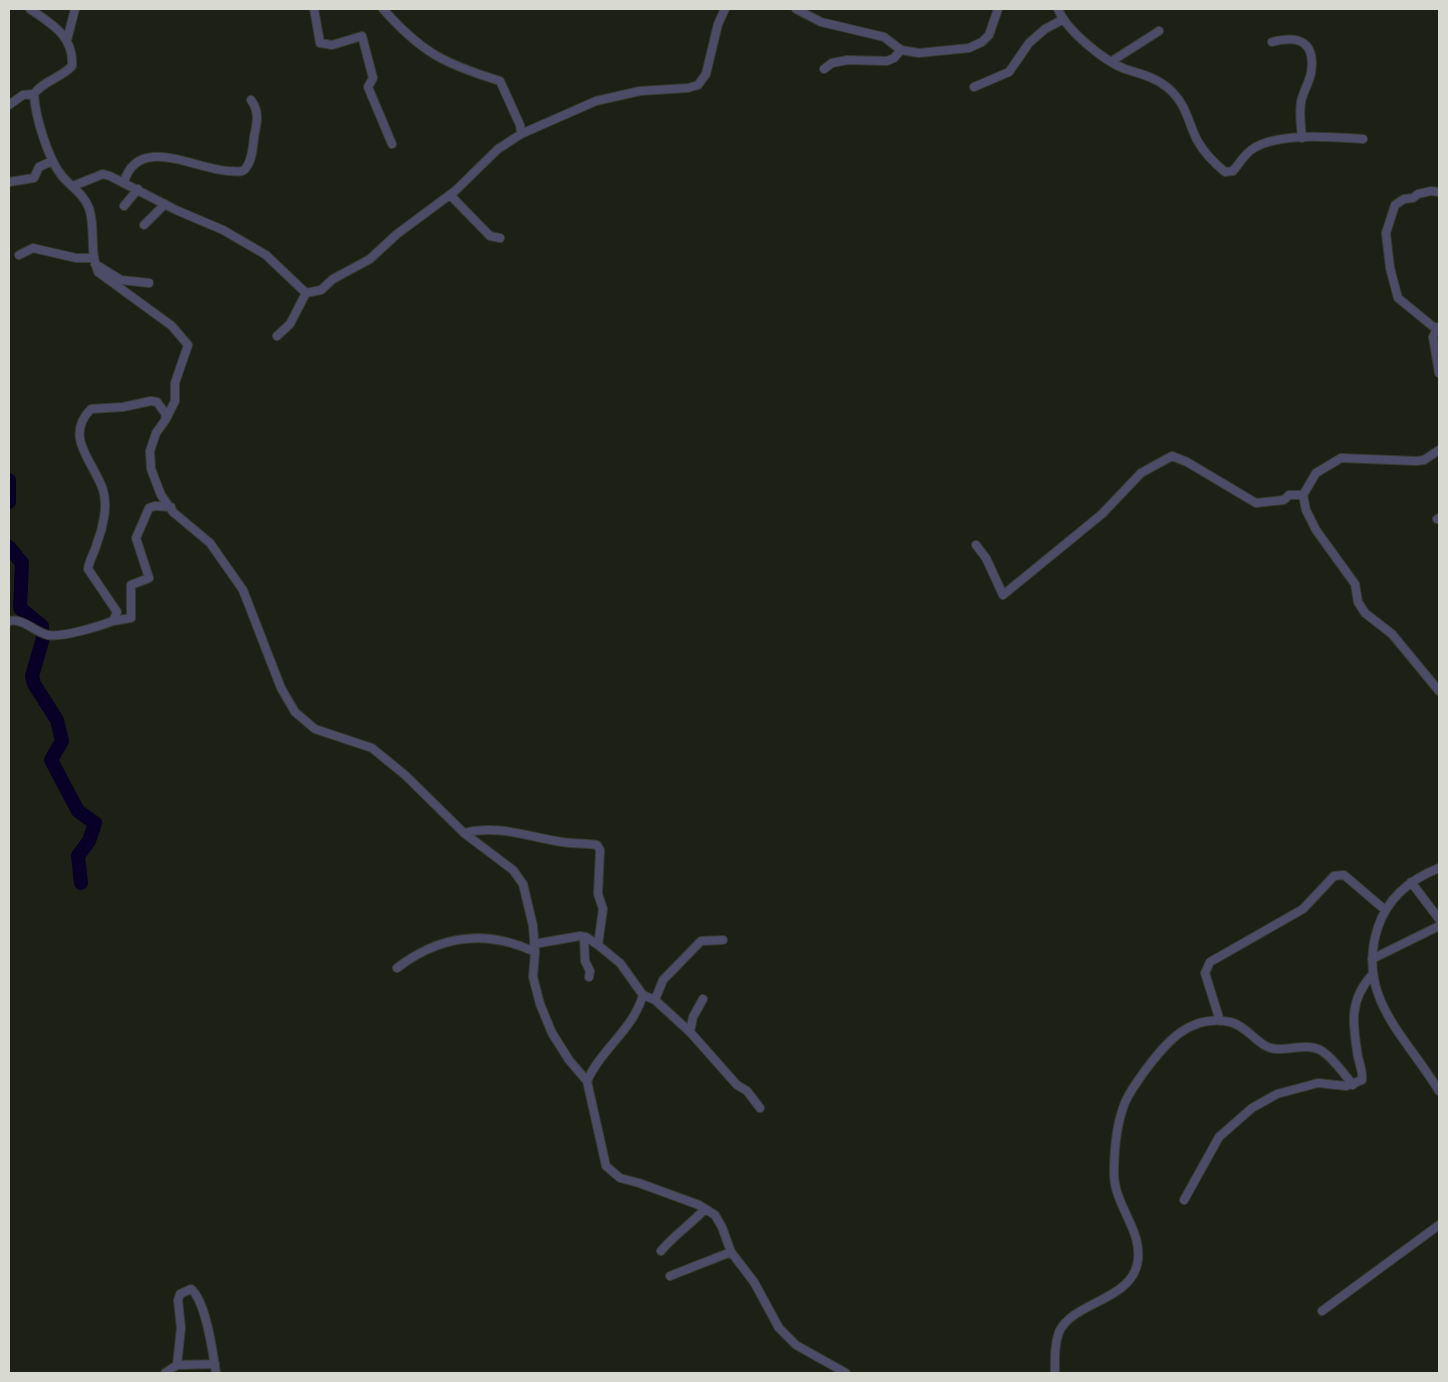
<svg xmlns="http://www.w3.org/2000/svg" width="1448" height="1382" viewBox="0 0 1448 1382" font-family="Montserrat,sans-serif">
  <style>
    .lines { fill: none; stroke-linecap: round; stroke-linejoin: round }
    .river { stroke: #080026; stroke-width: 14 }
    .minor-casing { stroke: #373a2f; stroke-width: 10 }
    .minor { stroke: #4d4c68; stroke-width: 8 }
  </style>
  <rect width="100%" height="100%" fill="#1d2014"/>
  <g class="lines">
    <path class="river" d="M9,480V502
      M9,547L22,563L20,608L42,626L43,638L32,676L34,684L57,720L62,741L51,760L78,811L95,823L89,841L78,856L81,883"/>
    <g class="minor-casing">
      <path id="minor" d="M30,9C52,24 74,36 72,66C61,78 43,81 34,94C35,116 48,159 62,176C72,188 83,193 89,208C96,229 89,251 98,272L172,326L188,345L175,383V401L166,419
        M314,9L320,43L332,45L362,36L373,78L368,87L392,144
        M383,9C422,53 445,64 500,81L520,125L521,134
        M796,9L821,22L884,37L901,50L919,53L969,48L982,42L989,35L998,9
        M1058,9C1066,30 1104,61 1125,69C1141,74 1154,77 1167,87C1187,104 1187,120 1197,140C1204,153 1213,162 1225,172L1233,171C1239,164 1245,153 1254,148C1281,132 1333,137 1363,139
        M67,40L75,9
        M1272,42C1298,35 1316,41 1311,73C1309,83 1303,92 1301,102C1299,114 1301,126 1302,138
        M1112,61L1159,31
        M824,69L832,63L847,60L887,61L894,58L901,50
        M974,87L1009,72L1029,43L1045,29L1062,20
        M9,105L23,95L34,94
        M9,182L34,178L39,167L52,161
        M124,182C138,134 194,169 229,171C234,171 240,173 244,170C252,163 253,147 254,137C257,123 260,112 251,100
        M73,186L103,174L110,176L176,210L223,230L266,255L306,293
        M450,195L490,236L500,238
        M124,206L138,189
        M144,225L165,204
        M19,255L33,248L76,258H93
        M95,264L121,280L149,283
        M1438,327L1433,337L1439,373
        M1436,329L1398,298L1390,268L1386,233L1395,205L1404,199L1413,198L1418,194L1431,191L1439,192
        M277,336L290,324L306,293L321,290L333,279L370,259L397,234L455,191L498,149L521,134L596,101L640,91L688,88L698,85L706,74L718,24L725,9
        M1439,450L1424,460L1416,461L1341,458L1316,473L1303,495L1306,510L1316,530L1355,584L1358,602L1365,613L1392,634L1439,691
        M1437,519L1439,518
        M976,545L986,558L1003,595L1102,514L1141,473L1172,456L1187,462L1256,503L1284,500L1289,495H1303
        M9,621C24,618 34,632 48,635C61,638 100,626 113,621L117,612L88,569C89,560 95,552 97,543C103,528 108,506 103,490C94,462 63,437 91,409L123,407L151,401L157,402L165,413L166,419L156,433L150,451L151,469L161,495L173,512L210,543L243,590L281,688L295,712L315,729L372,748L405,775L464,833L513,870L523,884L533,926L535,952L533,977L540,1004L552,1033L569,1060L587,1081L606,1166L620,1178L639,1183L699,1205L715,1215L722,1227L731,1252L754,1282L779,1328L796,1345L846,1373
        M113,621L131,618V585L149,578L136,538L149,508L155,506L171,507
        M464,833C498,824 529,837 562,842C574,844 586,843 597,845L600,850L598,894L603,909L598,945
        M1439,868C1411,879 1388,897 1378,927C1355,997 1406,1036 1439,1091
        M1411,882L1439,919
        M584,937L585,961L590,971L589,977
        M534,944L580,936L586,937L598,945L620,963L643,995L655,1000L690,1032L737,1085L747,1091L760,1108
        M1372,959L1439,926
        M397,968C440,935 486,929 535,952
        M655,1000L663,980L701,941L723,940
        M1220,1021L1205,973L1210,962L1303,909L1334,876L1344,875L1384,909
        M690,1032L693,1017L703,999
        M587,1081C601,1049 633,1030 643,995
        M1184,1200L1219,1137L1252,1108L1277,1094L1318,1083L1346,1086L1362,1080C1363,1073 1360,1065 1358,1057C1353,1026 1348,1001 1372,975
        M661,1251C674,1235 691,1224 705,1209
        M670,1276L731,1252
        M1322,1311L1439,1225
        M177,1365L215,1364
        M165,1373L177,1365L181,1328L178,1300L180,1294L191,1289C206,1301 213,1353 216,1373
        M1055,1373C1055,1359 1054,1346 1059,1332C1073,1302 1128,1301 1137,1265C1145,1233 1115,1207 1114,1175C1114,1153 1116,1128 1123,1108C1127,1094 1136,1084 1144,1072C1165,1044 1189,1013 1230,1022C1242,1024 1254,1039 1264,1045C1281,1056 1304,1040 1322,1051C1334,1059 1344,1074 1353,1085"/>
    </g>
    <use href="#minor" class="minor"/>
  </g>
  <rect width="1448" height="1382" fill="none" stroke="#d8dad2" stroke-width="20"/>
</svg>
